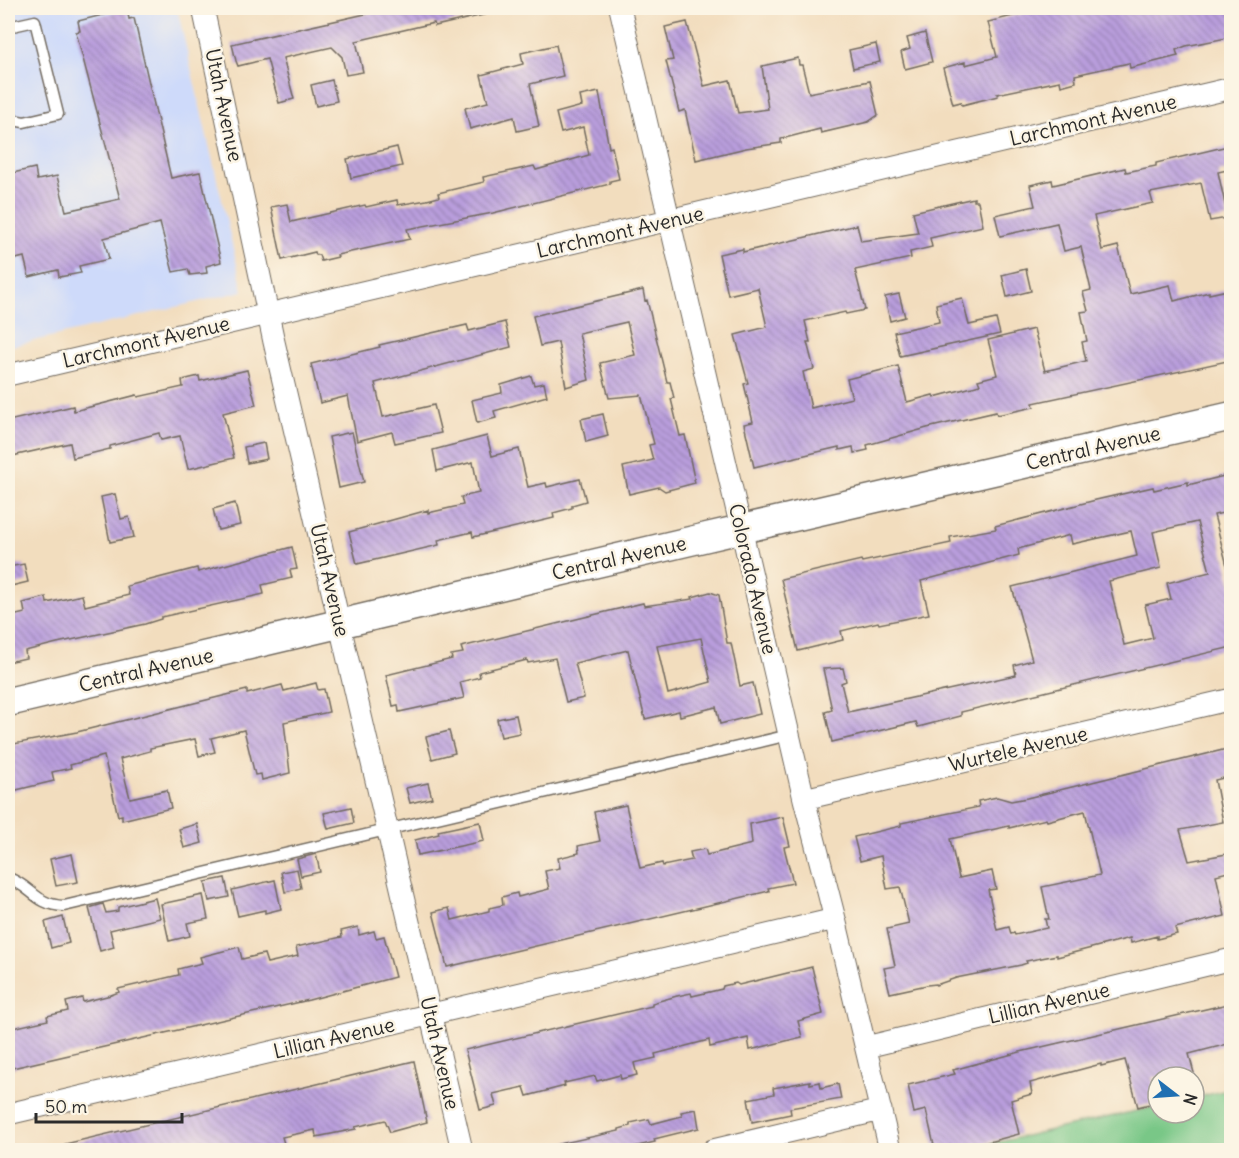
<svg xmlns="http://www.w3.org/2000/svg" width="1239" height="1158" viewBox="0 0 1239 1158" font-family="Delius,sans-serif">
  <style>
    .built { fill: #cedafa }
    .park { fill: #79c787; stroke: #527959; stroke-width: 1.5 }
    .building { fill: url(#building-back-hatch); fill-rule: evenodd }
    .lines { fill: none; stroke-linecap: round; stroke-linejoin: round }
    .lane-casing { stroke: #71695e; stroke-width: 13 }
    .street-casing { stroke: #71695e; stroke-width: 23 }
    .secondary-casing { stroke: #71695e; stroke-width: 31 }
    .lane { stroke: #fff; stroke-width: 10 }
    .street { stroke: #fff; stroke-width: 21 }
    .secondary { stroke: #fff; stroke-width: 28 }
    .labels { text-anchor: middle; stroke-width: 5; stroke-linejoin: round; paint-order: stroke }
    .street-label { font-size: 20px; fill: #2b2b2b; stroke: #fcf5e5 }
  </style>
  <defs>
    <pattern id="building-back-hatch" width="6" height="6" patternUnits="userSpaceOnUse" patternTransform="scale(1.5)"><rect width="6" height="6" fill="#b99edd"/><path d="M-1 5l2 2M0 0l6 6M5-1l2 2" fill="none" stroke="#9781b3"/></pattern>
  </defs>
  <rect width="100%" height="100%" fill="#fcf5e5"/>
  <filter id="ink" filterUnits="userSpaceOnUse"><feTurbulence type="fractalNoise" baseFrequency=".0167" numOctaves="2"/><feDisplacementMap in="SourceGraphic" scale="12" xChannelSelector="R" yChannelSelector="G"/><feConvolveMatrix kernelMatrix="1 2 1 2 8 2 1 2 1" color-interpolation-filters="sRGB"/></filter>
  <filter id="wash" filterUnits="userSpaceOnUse"><feTurbulence type="fractalNoise" baseFrequency=".008" numOctaves="4" result="noise"/><feDisplacementMap in="SourceGraphic" scale="24" xChannelSelector="R" yChannelSelector="G"/><feGaussianBlur stdDeviation="1.35" result="paint"/><feColorMatrix in="noise" values="0 0 0 0 0 0 0 0 0 0 0 0 0 0 0 0 0 1.4 0 .05"/><feComposite in="paint" operator="in"/></filter>
  <g filter="url(#wash)">
    <rect width="100%" height="100%" fill="#f2ddbe"/>
    <path class="built" d="M8,8H177L243,291L8,347Z"/>
    <path class="park" d="M1231,1089V1150H964L1158,1106V1113H1194V1098Z"/>
    <g id="blocks">
      <path class="building" d="M392,8H487L488,14L435,26L434,23L356,41L363,72L346,75L342,57L332,47L283,58L294,99L279,103L267,59L238,66L236,61L232,44Z
        M1023,8H1232V37L1186,46L1176,50L1178,56L1130,68L1129,63L1075,75L1076,82L1061,86L1060,81L997,94L998,96L962,105L961,102L953,104L943,68L965,62V65L997,57L988,22L1025,13Z
        M127,9L129,19L134,18L171,178L200,172L221,262L206,266L207,273L190,275L188,269L173,272L160,223L104,238L109,259L79,266L81,273L59,277L58,270L29,277L24,257L8,261V174L35,168L37,180L57,176L66,211L120,199L76,32L80,31L78,21Z
        M687,22L704,86L730,80L738,113L768,109L762,66L798,58L799,65H802L809,93L870,81L878,115L868,122L821,133L820,129L781,139V143L746,148L696,160L685,110L679,112L666,61L673,60L665,27Z
        M925,33L932,62L905,69L901,52L910,49L907,38Z
        M876,44L880,62L853,68L849,50Z
        M556,45L563,76L530,84L539,126L517,131L514,117L470,129L465,108L488,102L481,75L523,64L521,53Z
        M332,80L337,101L316,106L311,85Z
        M599,92L609,148L612,147L619,179L610,181V184L493,213L407,229L410,239L337,255L338,257L321,261L319,255H316L315,252L282,260L271,207L287,204L291,222L365,205L366,207L397,200L398,205L427,200L439,197L438,193L484,182L483,177L534,166L536,170L589,155L583,127L561,133L556,113L582,106L580,96Z
        M1232,145V169L1218,172L1228,218L1210,221L1201,183L1150,193L1153,203L1094,216L1102,250L1118,246L1130,294L1170,285L1174,301L1209,292V294L1232,289V360L1033,403L1034,407L997,415L996,412L927,428L867,445L868,450L854,453L853,447L839,450V447L754,467L744,424L753,422L744,384L748,383L735,335L767,327L758,288L728,295L719,254L743,249V252L857,225L861,241L918,233L913,212L974,198V201H978L983,226L930,238L932,247L910,252L911,258L855,270L865,310L846,314L845,312L805,321L810,342H807L814,369L803,372L811,408L852,398L847,379L898,366L907,402L933,395L934,397L980,385L978,380L997,375L988,340L1034,329L1045,371L1086,361L1082,342L1087,341L1081,312L1088,311L1083,292L1091,290L1081,247L1064,251L1057,223L1000,236L995,215L1035,206L1030,185L1052,180L1053,185L1125,168L1126,172L1156,166V163Z
        M397,147L402,166L351,178L347,159Z
        M1026,269L1031,291L1007,297L1002,275Z
        M643,290L645,301L647,300L667,382H670L674,398L671,399L680,436L685,435L695,483L665,491L659,487L629,494L623,467L653,460L649,445L654,444L641,395L609,398L600,363L635,355L627,322L579,333L589,380L566,387L558,342L540,346L533,316Z
        M899,294L905,317L890,321L885,297Z
        M962,298L969,325L996,319L1000,334L900,356L894,332L939,322L936,304Z
        M505,322L511,347L375,383L383,417L434,405L441,433L395,443L392,432L357,441L348,396L320,403L311,364L380,347L379,345L467,325L469,331Z
        M247,370L256,405L223,413L234,458L188,469L180,436L161,440L159,433L110,446V449L73,458L70,443L8,457V421L73,406L74,411L137,395L138,397L183,387L182,380L199,376L200,381Z
        M531,376L534,385L544,383L547,396L494,411L496,418L477,423L472,400L502,393L501,385Z
        M603,414L608,436L586,442L581,419Z
        M352,432L364,482L339,488L329,437Z
        M487,436L492,456L519,449L528,487L546,483L547,487L580,479L586,501L572,505V508L553,513L554,518L473,537L472,532L438,540L439,545L357,564L349,532L428,510V513L463,505L461,497L479,493L473,462L437,471L433,450Z
        M264,443L267,459L247,463L244,447Z
        M1232,474V511L1214,515L1232,585V647L961,712V716L918,727L916,722L832,742L825,712L832,710L823,669L843,668L846,681L841,683L848,712L1016,675L1014,665L1032,660L1012,587L1137,556L1131,531L1072,544L1070,535L1018,549L1019,555L921,581L929,614L879,624L878,622L841,631L843,640L798,651L781,579L861,560L862,562L951,543L950,537L996,529L995,526L1096,500L1153,487L1154,490L1188,482V485ZM1197,522L1210,572L1167,583L1171,599L1145,605L1153,638L1124,645L1109,581L1161,568L1153,532Z
        M115,494L121,519L129,517L134,537L110,542L101,497Z
        M235,503L240,525L218,530L213,509Z
        M292,547L297,569L290,570L292,578L262,585L264,594L161,617V619L145,624L57,643L25,651L26,658L8,662V617L25,613L23,603L46,597L47,603L82,595L85,606L129,595L127,586L197,568L198,572Z
        M24,564L28,582L11,586L8,567Z
        M710,592L719,595L727,643H731L740,686L753,683L760,714L720,724L716,707L680,716L679,711L645,719L628,650L575,663L584,698L566,702L555,658L528,663L527,660L479,672L480,677L460,682L464,698L399,712L398,705L393,706L386,675L452,659L451,655L463,653L461,647L643,603L644,606L693,599L692,597ZM701,638L711,682L668,694L657,646Z
        M316,683L318,690L324,689L329,712L284,722L290,773L262,780L261,774L255,775L244,730L211,738L215,752L199,756L195,739L150,748V751L120,759L130,798L167,790L171,808L122,820V815L118,816L104,756L70,765L71,768L52,772L54,781L8,792V745L77,732L247,690V694L282,685L284,691Z
        M516,715L520,733L501,737L497,719Z
        M449,731L455,753L432,759L426,737Z
        M1227,749L1232,776L1215,780L1223,822L1180,830L1189,861L1232,853V871L1216,875L1225,916L1175,928L1177,934L1157,939V936L1131,943L1130,938L1057,957V955L1026,961L1027,963L1021,965L956,978L936,985V984L927,985L890,993L884,968L895,966L887,929L909,924L900,887L887,889L881,856L860,861L854,837L901,826V823L979,807L978,801L997,797L1011,801L1027,798ZM1085,811L1100,875L1042,887L1049,919H1045L1047,928L1015,935L1014,933L1011,934L1009,927L997,930L988,890L996,889L992,871L959,878L950,839L1009,826V828L1046,819L1047,821Z
        M428,783L432,798L410,803L406,788Z
        M626,805L640,868L662,863L663,866L692,860L690,852L705,849L707,855L752,844L750,824L783,817L790,846L784,847L793,883L768,888L769,891L447,967L433,912L449,908L452,920L489,911V908L503,905L502,897L517,893L518,897L549,889L545,871L560,868L558,858L579,853L578,846L600,841L594,812Z
        M351,807L354,823L328,829L324,813Z
        M480,822L484,841L418,855L415,840L439,834L438,831Z
        M197,824L202,843L184,848L179,829Z
        M72,854L78,882L56,886L50,859Z
        M316,854L320,872L301,876L297,859Z
        M297,869L301,888L285,892L281,872Z
        M225,878L229,897L209,901L205,882Z
        M275,880L281,909L265,913V910L238,916L232,890Z
        M203,895L208,919L187,923L190,936L169,941L161,904Z
        M155,898L160,918L110,930L114,947L100,951L89,908L103,904L106,913L118,911V907Z
        M63,917L69,943L51,948L45,922Z
        M358,927L359,935L374,931L376,938L384,936L395,977L309,1000L8,1069V1029L48,1020L47,1016L68,1011L66,1002L82,998L83,1002L111,995L119,992L118,989L179,975L178,969L202,963L200,957L239,947L242,959L264,954L267,963L298,956L296,947L342,937L341,931Z
        M812,967L823,1014L798,1021L802,1037L750,1050L748,1038L710,1047L709,1040L655,1054L656,1058L634,1063L637,1075L621,1079L620,1075L597,1081L595,1076L564,1083L565,1086L527,1096L524,1087L493,1094L496,1106L480,1110L465,1050L652,1006V1003L677,996L691,993L692,996L722,989L723,986L732,984L736,983L739,985Z
        M1232,1003V1043L1189,1054L1194,1073L1177,1077H1152L1158,1102L1138,1107L1125,1060L1101,1066V1064L1030,1083L1032,1094L1011,1100L1019,1134L959,1150H935L926,1110L914,1113L908,1085L955,1074L953,1070L1020,1052Z
        M414,1061L427,1122L390,1132L385,1120L355,1127L356,1129L316,1137L315,1130L282,1137L286,1150H65V1144Z
        M810,1081V1084L820,1082L821,1088L838,1084L841,1099L790,1108L791,1114L752,1122L748,1099L774,1094L773,1088Z
        M696,1109L699,1128L654,1139L655,1142L621,1150H560L559,1144L619,1131V1129L630,1126V1123L649,1119L651,1124L682,1116L681,1112Z"/>
    </g>
  </g>
  <g filter="url(#ink)">
    <use href="#blocks" fill-opacity="0" stroke="#71695e" stroke-width="1.5"/>
    <g class="lines">
      <g class="lane-casing">
        <path id="lane" d="M8,27L35,21L58,114L24,122L8,119
          M8,878C32,886 35,905 64,906L789,735"/>
      </g>
      <g class="street-casing">
        <path id="street" d="M203,8L274,342L462,1150
          M620,8L804,799L835,919L890,1150
          M8,375L1232,88
          M804,799L1232,699
          M866,1047L1232,959
          M8,1114L835,919
          M713,1150L881,1110"/>
      </g>
      <g class="secondary-casing">
        <path id="secondary" d="M8,702L707,537L1232,416"/>
      </g>
      <use href="#lane" class="lane"/>
      <use href="#street" class="street"/>
      <use href="#secondary" class="secondary"/>
    </g>
  </g>
  <g class="labels">
    <g class="street-label">
      <text transform="translate(224 105) rotate(78)" y="7">Utah Avenue</text>
      <text transform="translate(1093 120) rotate(-13)" y="7">Larchmont Avenue</text>
      <text transform="translate(620 232) rotate(-13)" y="7">Larchmont Avenue</text>
      <text transform="translate(146 342) rotate(-13)" y="7">Larchmont Avenue</text>
      <text transform="translate(1093 448) rotate(-13)" y="7">Central Avenue</text>
      <text transform="translate(619 558) rotate(-13)" y="7">Central Avenue</text>
      <text transform="translate(753 579) rotate(77)" y="7">Colorado Avenue</text>
      <text transform="translate(330 580) rotate(77)" y="7">Utah Avenue</text>
      <text transform="translate(146 670) rotate(-13)" y="7">Central Avenue</text>
      <text transform="translate(1018 749) rotate(-13)" y="7">Wurtele Avenue</text>
      <text transform="translate(1049 1003) rotate(-13)" y="7">Lillian Avenue</text>
      <text transform="translate(334 1038) rotate(-13)" y="7">Lillian Avenue</text>
      <text transform="translate(440 1053) rotate(77)" y="7">Utah Avenue</text>
    </g>
  </g>
  <rect width="1239" height="1158" fill="none" stroke="#fcf5e5" stroke-width="30"/>
  <g transform="translate(1176 1095) rotate(107)"><circle r="28" fill="#fcf5e5" stroke="#a8a49b" stroke-width="1.5"/>
  <path d="M0-4.5L10 22L0 15L-10 22Z" fill="#1f6fb2"/>
  <text y="-9" font-size="16" font-weight="bold" text-anchor="middle" fill="#2b2b2b">N</text>
  </g>
  <path d="M36 1113v9h146v-9" fill="none" stroke="#2b2b2b" stroke-width="3"/>
  <text x="45" y="1113" font-size="18" fill="#2b2b2b" stroke="#fcf5e5" stroke-width="4.5" paint-order="stroke">50 m</text>
</svg>
